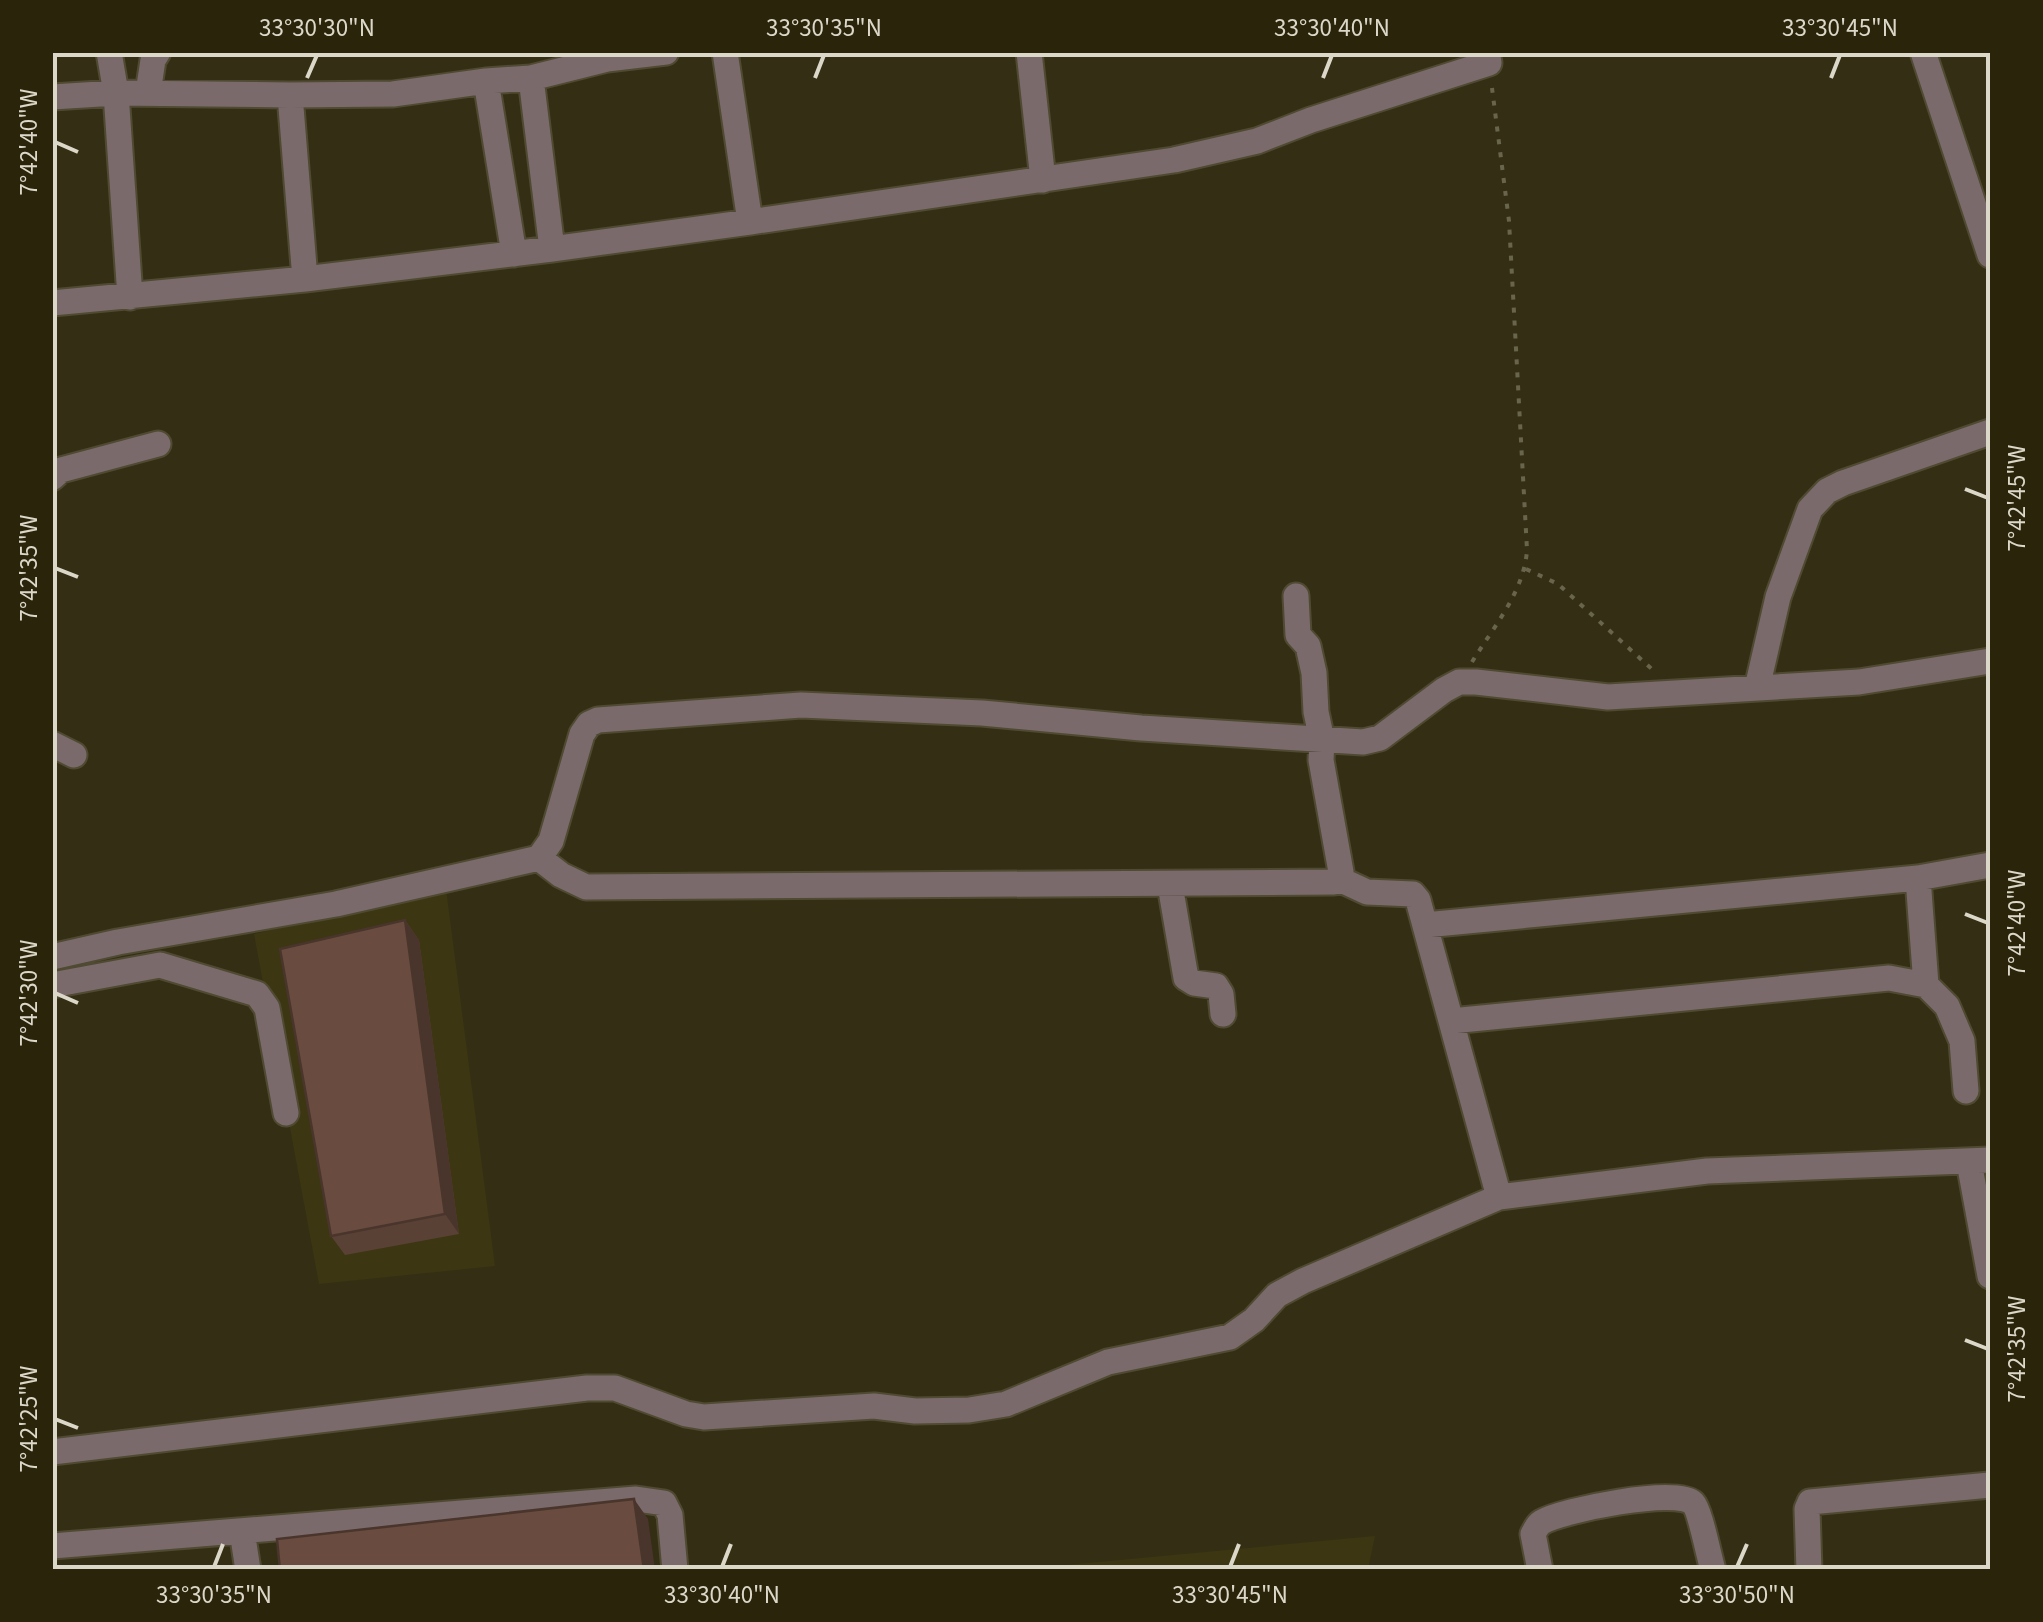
<svg xmlns="http://www.w3.org/2000/svg" width="2043" height="1622" viewBox="0 0 2043 1622" font-family="'Source Sans 3',sans-serif">
  <style>
    .built { fill: #3d3612 }
    .lines { fill: none; stroke-linecap: round; stroke-linejoin: round }
    .minor-casing { stroke: #4f4a31; stroke-width: 29 }
    .path { stroke: #69654d; stroke-width: 4; stroke-dasharray: 5 8; stroke-linecap: butt }
    .minor { stroke: #7a6a6c; stroke-width: 25 }
    .wall { fill: #5a4136 }
    .shaded-wall { fill: #4a352c }
    .building { fill: #694c3f; stroke: #4a352c; stroke-width: 2.5 }
    .ticks { fill: none; stroke: #dcd8c9; stroke-width: 4 }
    .neatline { fill: none; stroke: #dcd8c9; stroke-width: 4 }
    .ticks-label { font-size: 25px; text-anchor: middle; fill: #dcd8c9 }
  </style>
  <rect width="100%" height="100%" fill="#342f14"/>
  <path class="built" d="M446,889L495,1266L319,1284L254,934Z
    M1375,1536L1368,1569H1024Z"/>
  <g class="lines">
    <g class="minor-casing">
      <path id="minor" d="M109,52L116,93L130,297
        M725,52L750,222
        M1029,52L1043,180
        M1923,52L1990,255
        M531,78L552,249
        M486,81L514,254
        M148,93L153,60L158,52
        M290,95L305,279
        M52,97L116,93L290,95L393,94L486,81L531,78L607,59L666,52
        M52,303L305,279L552,249L750,222L1174,160L1257,141L1311,120L1489,63L1487,52
        M52,478L61,470L158,444
        M1757,688L1778,597L1810,509L1827,491L1843,483L1990,432
        M52,744L74,755
        M539,858L561,875L586,887L1334,882L1339,879L1341,872L1321,760L1322,740L1316,712L1314,673L1308,646L1298,635L1296,596
        M1918,878L1926,985
        M1339,879L1367,892L1413,894L1418,900L1499,1197
        M1170,885L1186,978L1194,983L1216,986L1221,994L1223,1014
        M1425,925L1918,878L1990,865
        M52,957L118,942L336,904L539,858L551,841L582,734L589,724L598,720L801,705L982,713L1141,728L1363,742L1380,738L1444,690L1459,682H1476L1608,697L1859,682L1990,661
        M52,985L160,965L257,994L267,1008L286,1113
        M1451,1021L1889,978L1926,985L1947,1006L1962,1041L1966,1091
        M1969,1162L1990,1276
        M52,1452L587,1388H615L686,1414L704,1417L874,1406L915,1411L969,1410L1006,1404L1108,1362L1230,1337L1254,1320L1277,1295L1303,1281L1499,1197L1707,1171L1990,1160
        M242,1531L248,1570
        M52,1546L636,1499L664,1503L670,1515L675,1570
        M1540,1570L1533,1534C1536,1529 1537,1525 1542,1522C1563,1510 1677,1487 1693,1503C1700,1510 1709,1557 1713,1570
        M1809,1570L1807,1509L1810,1502L1990,1485"/>
    </g>
    <path class="path" d="M1526,569L1558,584L1654,671
      M1472,662C1494,626 1524,592 1527,550L1509,221L1492,88"/>
    <use href="#minor" class="minor"/>
  </g>
  <path class="wall" d="M405,920L419,940L459,1234L345,1255L331,1236Z"/>
  <path class="shaded-wall" d="M405,920L419,940L459,1234L445,1214Z
    M634,1499L648,1519L655,1570H644Z"/>
  <path class="building" d="M405,920L445,1214L331,1236L280,949Z
    M634,1499L644,1570H280L277,1539Z"/>
  <path class="ticks" d="M307,78L317,55M815,78L824,55M1323,78L1332,55M1831,78L1840,55M55,142L78,152M1965,489L1988,498M55,568L78,577M1965,914L1988,923M55,993L78,1003M1965,1340L1988,1349M55,1419L78,1428M214,1567L223,1544M722,1567L731,1544M1230,1567L1239,1544M1737,1567L1747,1544"/>
  <rect width="2043" height="1622" fill="none" stroke="#2a250a" stroke-width="110"/>
  <rect x="55" y="55" width="1933" height="1512" class="neatline"/>
  <g class="ticks-label">
    <text x="317" y="36">33°30'30"N</text>
    <text x="824" y="36">33°30'35"N</text>
    <text x="1332" y="36">33°30'40"N</text>
    <text x="1840" y="36">33°30'45"N</text>
    <text transform="translate(28 142) rotate(-90)" y="9">7°42'40"W</text>
    <text transform="translate(2016 498) rotate(-90)" y="9">7°42'45"W</text>
    <text transform="translate(28 568) rotate(-90)" y="9">7°42'35"W</text>
    <text transform="translate(2016 923) rotate(-90)" y="9">7°42'40"W</text>
    <text transform="translate(28 993) rotate(-90)" y="9">7°42'30"W</text>
    <text transform="translate(2016 1349) rotate(-90)" y="9">7°42'35"W</text>
    <text transform="translate(28 1419) rotate(-90)" y="9">7°42'25"W</text>
    <text x="214" y="1603">33°30'35"N</text>
    <text x="722" y="1603">33°30'40"N</text>
    <text x="1230" y="1603">33°30'45"N</text>
    <text x="1737" y="1603">33°30'50"N</text>
  </g>
</svg>
